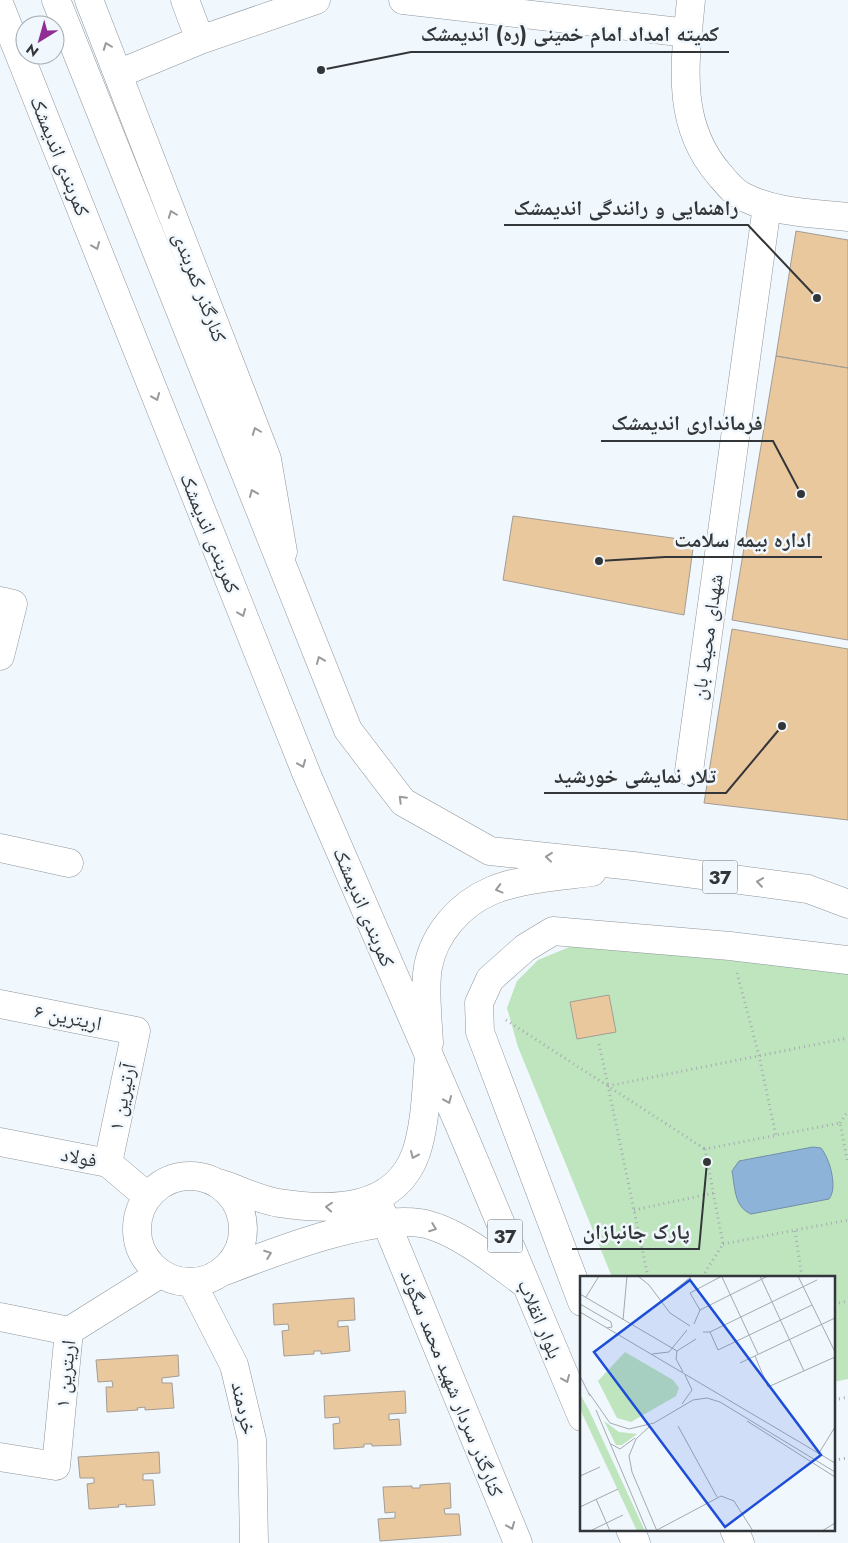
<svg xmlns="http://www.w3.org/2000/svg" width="848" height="1543" viewBox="0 0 848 1543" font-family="Jost,'Noto Naskh Arabic',sans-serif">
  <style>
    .green { fill: #bfe5bf }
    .water { fill: #8db4d8; stroke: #728ea8 }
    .building { fill: #eac89e; stroke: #a29c96 }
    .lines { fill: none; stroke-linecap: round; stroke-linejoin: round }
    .minor-casing { stroke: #8e959a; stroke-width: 29 }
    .major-casing { stroke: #8e959a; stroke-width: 29 }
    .path { stroke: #a6abb0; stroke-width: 3; stroke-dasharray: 1 4; stroke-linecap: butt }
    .minor { stroke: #fff; stroke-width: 28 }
    .major { stroke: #fff; stroke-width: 28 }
    .oneway { stroke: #999a9c }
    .labels { text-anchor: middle; stroke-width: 5; stroke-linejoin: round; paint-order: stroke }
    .shield { fill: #f0f7fd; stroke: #6c7073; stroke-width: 1 }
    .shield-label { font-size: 19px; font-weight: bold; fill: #333638 }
    .street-label { font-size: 20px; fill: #333638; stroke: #f0f7fd }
    .inset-road { fill: none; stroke: #a4aaae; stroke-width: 1 }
    .view { fill: #1d4ed8; fill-opacity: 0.15; stroke: #1d4ed8; stroke-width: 2.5 }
    .inset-edge { fill: none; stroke: #333638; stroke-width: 2.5 }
    .leader { fill: none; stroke: #333638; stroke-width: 2 }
    .callout-dot { fill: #333638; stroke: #f0f7fd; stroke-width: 2 }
    .callout-label { font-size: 21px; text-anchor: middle; font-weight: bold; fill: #333638; stroke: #f0f7fd; stroke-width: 5; stroke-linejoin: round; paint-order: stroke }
  </style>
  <rect width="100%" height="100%" fill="#f0f7fd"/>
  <path class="green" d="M572,946L848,971V1379L834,1382V1277H612L518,1047L507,1008L517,981L538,960Z"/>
  <path class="water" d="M813,1147L821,1148C830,1159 838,1188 829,1199L751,1214C734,1207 735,1187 732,1171L739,1161Z"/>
  <path class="building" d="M796,231L848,240V368L776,356Z
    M776,356L848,368V640L732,620Z
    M513,516L694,541L684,615L503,580Z
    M732,629L848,649V820L704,803Z
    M609,995L616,1032L577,1039L570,1002Z
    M354,1298L355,1320L338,1321V1327L348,1326L350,1351L321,1354V1351H314V1354L284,1356L282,1331L289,1330L288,1324L274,1325L273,1304Z
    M178,1355L179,1376L162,1378V1383H172L174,1408L145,1410V1407L137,1408L138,1410L107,1412L106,1387H113L112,1381L98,1382L96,1360Z
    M405,1391L406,1413L389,1414V1420L399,1419L401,1445L372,1446V1444H364V1447L334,1449L333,1424L340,1423L339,1417L325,1418L324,1396Z
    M159,1452L160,1473L143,1474V1480H153L155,1505L126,1507V1504L118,1505L119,1507L89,1509L87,1484L94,1483V1478H80L78,1457Z
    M450,1483L451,1508L444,1509L445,1514H459L461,1535L380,1541L378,1519L395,1518V1512L385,1513L383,1487L412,1486V1488H420V1485Z"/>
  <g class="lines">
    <g class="minor-casing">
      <path id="minor" d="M89,0L267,459L283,552
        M185,0L200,40
        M403,0L688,33
        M691,0C685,62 675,123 719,174C726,182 734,193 744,197C775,213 814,213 848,217
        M118,74L200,40L316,0
        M0,601L13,604L0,656
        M689,771L767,206
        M0,848L69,863
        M0,1004L136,1031L108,1163
        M0,1142L108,1163L147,1196
        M137 1229a53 53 0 1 1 106 0a53 53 0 1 1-106 0Z
        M218,1183C238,1189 259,1200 279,1203C330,1211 395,1212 416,1153C426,1123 426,1088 429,1056
        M376,1198L518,1543
        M222,1272C272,1253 367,1215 420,1223C454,1228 497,1263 524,1283
        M192,1283L234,1365L252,1440L254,1543
        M582,1302L480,1032L479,1003L490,979L525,948L553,931L730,946L848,960
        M0,1317L69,1331
        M0,1457L56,1466L69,1331L160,1274
        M734,1529L740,1543"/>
    </g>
    <g class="major-casing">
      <path id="major" d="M56,0L348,730L403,802L490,851L633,866L808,889L848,904
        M0,6L307,775L461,1129L582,1417
        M429,1043C428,1021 424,989 428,967C434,934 460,904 491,891C518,879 562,876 592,872
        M630,1529L636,1543"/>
    </g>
    <path class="path" d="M737,973L759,1056L776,1136
      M506,1020L705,1149
      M599,1044L608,1085
      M840,1123L848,1111
      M634,1210L714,1193
      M795,1231L802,1277
      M723,1244L848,1220
      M648,1277L608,1086L848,1038
      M702,1277L723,1244L705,1149L840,1123L848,1164
      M834,1304L848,1301
      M834,1400L848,1397
      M834,1460L848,1458"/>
    <use href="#minor" class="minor"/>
    <use href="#major" class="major"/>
  </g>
  <defs><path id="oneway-chevron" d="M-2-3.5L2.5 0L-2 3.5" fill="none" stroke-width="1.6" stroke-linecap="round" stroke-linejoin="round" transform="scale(1.25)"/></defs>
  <g class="oneway">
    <use href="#oneway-chevron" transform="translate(107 46) rotate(-111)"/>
    <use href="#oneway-chevron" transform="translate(172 214) rotate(-111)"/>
    <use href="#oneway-chevron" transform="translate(96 246) rotate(68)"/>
    <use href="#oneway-chevron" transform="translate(156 397) rotate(68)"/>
    <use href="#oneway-chevron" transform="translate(256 431) rotate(-111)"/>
    <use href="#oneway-chevron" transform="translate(253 493) rotate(-112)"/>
    <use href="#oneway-chevron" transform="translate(242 613) rotate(68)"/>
    <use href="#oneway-chevron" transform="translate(320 660) rotate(-112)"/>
    <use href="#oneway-chevron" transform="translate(302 764) rotate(68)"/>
    <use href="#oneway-chevron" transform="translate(402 799) rotate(-135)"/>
    <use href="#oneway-chevron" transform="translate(549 857) rotate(-174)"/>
    <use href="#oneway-chevron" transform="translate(760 882) rotate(-172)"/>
    <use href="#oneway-chevron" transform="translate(499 889) rotate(165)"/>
    <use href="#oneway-chevron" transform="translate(448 1100) rotate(67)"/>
    <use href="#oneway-chevron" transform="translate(414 1155) rotate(114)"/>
    <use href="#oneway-chevron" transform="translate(329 1207) rotate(-175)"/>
    <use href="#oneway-chevron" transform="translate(433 1228) rotate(21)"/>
    <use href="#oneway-chevron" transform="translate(268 1254) rotate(-21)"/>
    <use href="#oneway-chevron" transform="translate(566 1379) rotate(67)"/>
    <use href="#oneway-chevron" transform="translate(511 1526) rotate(68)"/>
  </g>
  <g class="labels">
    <g class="shield">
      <rect x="702.5" y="860.5" width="35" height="33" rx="4"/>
      <rect x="487.5" y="1219.5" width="35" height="33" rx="4"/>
    </g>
    <g class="shield-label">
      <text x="720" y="884">37</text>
      <text x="505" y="1243">37</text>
    </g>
    <g class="street-label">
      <text transform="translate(60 156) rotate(68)" y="7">کمربندی اندیمشک</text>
      <text transform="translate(200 287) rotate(69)" y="7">کنارگذر کمربندی</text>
      <text transform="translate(210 533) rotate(68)" y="7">کمربندی اندیمشک</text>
      <text transform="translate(707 637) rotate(-82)" y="7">شهدای محیط بان</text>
      <text transform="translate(364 907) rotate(67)" y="7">کمربندی اندیمشک</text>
      <text transform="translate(68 1017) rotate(11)" y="7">اریترین ۶</text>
      <text transform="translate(122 1097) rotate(-78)" y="7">آرتیرین ۱</text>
      <text transform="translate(79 1157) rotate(11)" y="7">فولاد</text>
      <text transform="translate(540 1319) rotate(67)" y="7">بلوار انقلاب</text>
      <text transform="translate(65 1374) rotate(-84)" y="7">اریترین ۱</text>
      <text transform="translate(452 1383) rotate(68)" y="7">کنارگذر سردار شهید محمد سگوند</text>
      <text transform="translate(244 1408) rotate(77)" y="7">خردمند</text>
    </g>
  </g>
  <g transform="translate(580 1276)">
    <rect width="255" height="255" fill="#f0f7fd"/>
    <path d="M45,76L93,104L99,112L96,120L51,146L37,142L18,105ZM0,118L9,134L65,255H57L0,133ZM24,145L39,156L57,158L42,169H36Z" fill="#bfe5bf"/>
    <path class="inset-road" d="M58,0L69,9L90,37L110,50M180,0L224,95M218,0L255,76M142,1L178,78M0,18L97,75M6,21L19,0M81,25L112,0M0,28L31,46L32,51L27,52M120,34L188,0M0,36L255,187M43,44L47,0M114,48L120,34L110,17L142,0M123,56H130L237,4M130,56L138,74L232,29M72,78L89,76L107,54M175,80L188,111L255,81M160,87L255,42M103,96L96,83L97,75L116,63M0,100L10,120M9,117L30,147L49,153L74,147L113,124L127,122L140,126L255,196M102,128L112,114L105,99M16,134L67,255M167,145L255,201M70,150L56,163L49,180L52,196L77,255M98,150L137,221M31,168L40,173L55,162M239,177L255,151M0,200L20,191M16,223L30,255M0,231L38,213M77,254L141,220L154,225L173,255M10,255L43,239M242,255L255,247"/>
    <path class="view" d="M110,4L241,179L145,251L14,76Z"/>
    <rect width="255" height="255" class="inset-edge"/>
  </g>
  <path class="leader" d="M321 70L411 52H729M817 298L748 225H504M801 494L773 441H601M599 561L665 557H822M782 726L726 793H544M707 1162L699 1249H572"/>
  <g class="callout-dot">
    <circle cx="321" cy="70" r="5"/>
    <circle cx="817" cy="298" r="5"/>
    <circle cx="801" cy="494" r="5"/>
    <circle cx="599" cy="561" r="5"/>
    <circle cx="782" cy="726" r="5"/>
    <circle cx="707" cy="1162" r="5"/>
  </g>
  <g class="callout-label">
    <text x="570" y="41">کمیته امداد امام خمینی (ره) اندیمشک</text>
    <text x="626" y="215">راهنمایی و رانندگی اندیمشک</text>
    <text x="687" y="430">فرمانداری اندیمشک</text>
    <text x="743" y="547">اداره بیمه سلامت</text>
    <text x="635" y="783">تلار نمایشی خورشید</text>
    <text x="636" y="1239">پارک جانبازان</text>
  </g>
  <g transform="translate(40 40) rotate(217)"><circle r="24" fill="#f0f7fd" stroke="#a4aaae"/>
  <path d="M0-4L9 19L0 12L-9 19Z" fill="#912e95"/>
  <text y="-8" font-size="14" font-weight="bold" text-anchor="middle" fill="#333638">N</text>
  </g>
</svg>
